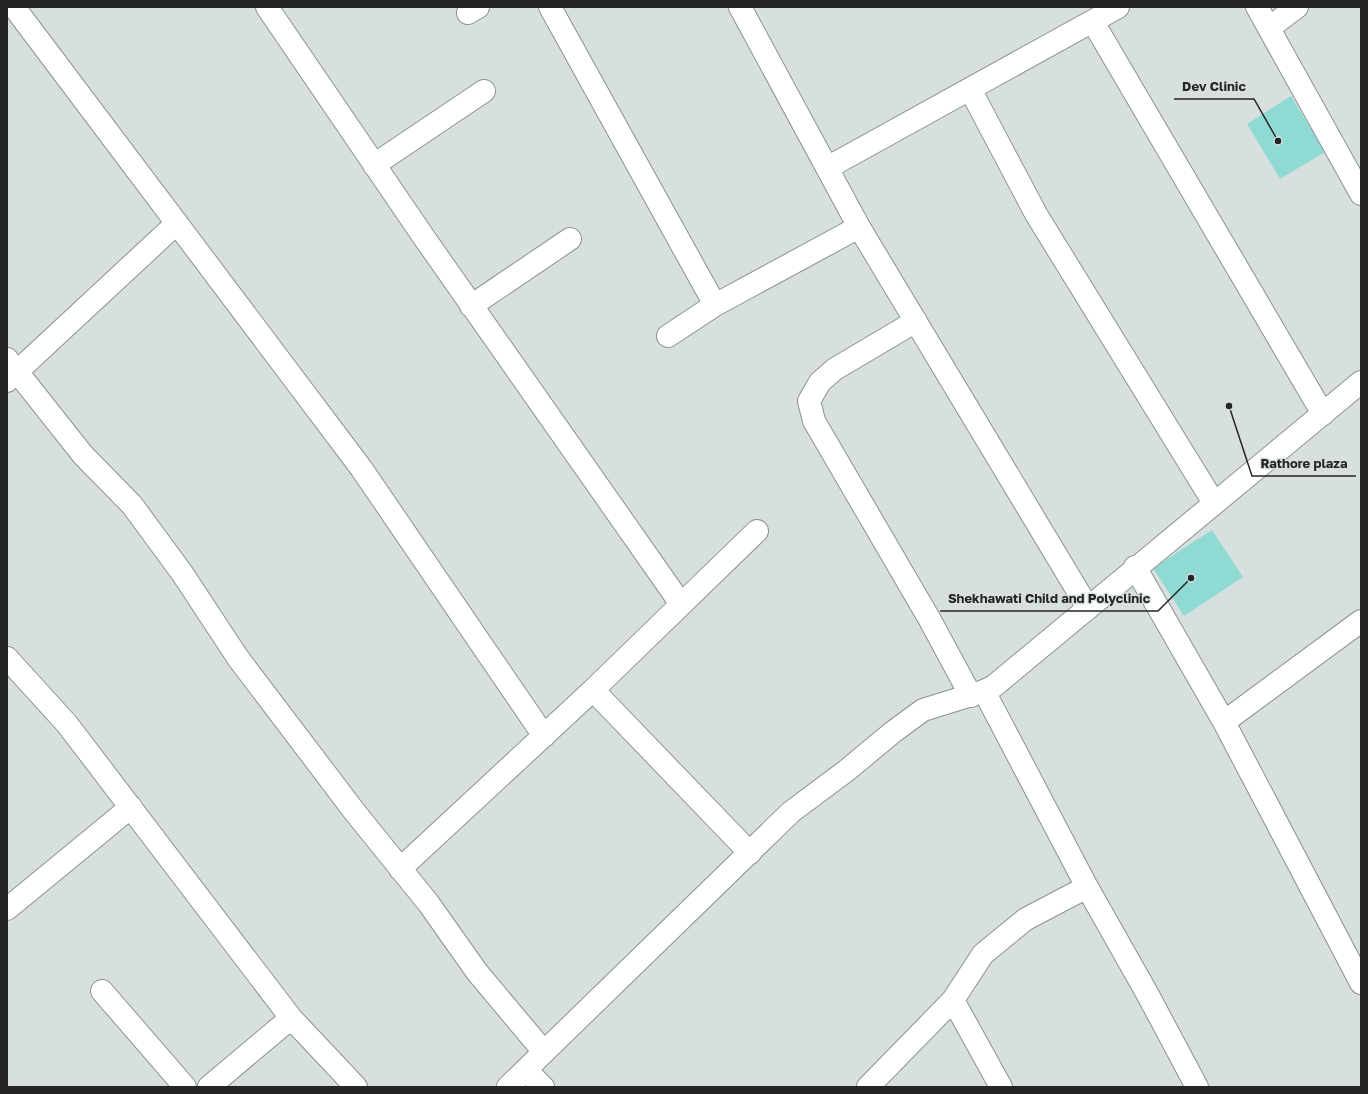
<svg xmlns="http://www.w3.org/2000/svg" width="1368" height="1094" viewBox="0 0 1368 1094" font-family="'Golos Text',sans-serif">
  <style>
    .building { fill: #90dad4 }
    .lines { fill: none; stroke-linecap: round; stroke-linejoin: round }
    .minor-casing { stroke: #8b9291; stroke-width: 24 }
    .tertiary-casing { stroke: #8b9291; stroke-width: 24 }
    .minor { stroke: #fff; stroke-width: 22 }
    .tertiary { stroke: #fff; stroke-width: 22 }
    .leader { fill: none; stroke: #232625; stroke-width: 1.5 }
    .callout-dot { fill: #232625; stroke: #d8e0df; stroke-width: 1.5 }
    .callout-label { font-size: 13px; text-anchor: middle; font-weight: bold; fill: #232625; stroke: #d8e0df; stroke-width: 3; stroke-linejoin: round; paint-order: stroke }
  </style>
  <rect width="100%" height="100%" fill="#d8e0df"/>
  <path class="building" d="M1291,96L1325,152L1280,179L1247,124Z
    M1212,530L1243,577L1184,616L1153,568Z"/>
  <g class="lines">
    <g class="minor-casing">
      <path id="minor" d="M14,7L361,468L544,736
        M267,7L423,236L681,604
        M550,7L715,305
        M1257,7L1361,194
        M468,13L478,7
        M1093,22L1323,414
        M1269,28L1297,7
        M970,89L1036,214L1214,503
        M374,165L484,91
        M827,168L1118,7
        M859,227L1088,608
        M471,306L570,239
        M916,321L835,369L820,382L809,401L814,421L930,620L971,696
        M668,336L715,305L859,227L740,7
        M7,359L83,455L132,505L182,573L238,658L354,811L429,904L477,972L544,1052
        M7,381L177,223
        M1135,567L1224,722L1361,983
        M7,658L67,724L291,1018L356,1087
        M593,690L750,853
        M984,691L1087,887L1148,995L1197,1087
        M1224,722L1361,621
        M400,869L593,690L757,531
        M7,909L131,807
        M102,991L185,1087
        M953,1000L1001,1087
        M526,1070L543,1087
        M209,1087L291,1018
        M868,1087L953,1000L983,954L1026,919L1087,887"/>
    </g>
    <g class="tertiary-casing">
      <path id="tertiary" d="M508,1087L791,812L846,771L893,732L923,710L984,691L994,686L1361,382"/>
    </g>
    <use href="#minor" class="minor"/>
    <use href="#tertiary" class="tertiary"/>
  </g>
  <path class="leader" d="M1278 141L1254 99H1174M1229 406L1252 476H1356M1191 578L1158 611H940"/>
  <g class="callout-dot">
    <circle cx="1278" cy="141" r="4"/>
    <circle cx="1229" cy="406" r="4"/>
    <circle cx="1191" cy="578" r="4"/>
  </g>
  <g class="callout-label">
    <text x="1214" y="91">Dev Clinic</text>
    <text x="1304" y="468">Rathore plaza</text>
    <text x="1049" y="603">Shekhawati Child and Polyclinic</text>
  </g>
  <rect width="1368" height="1094" fill="none" stroke="#232625" stroke-width="16"/>
</svg>
